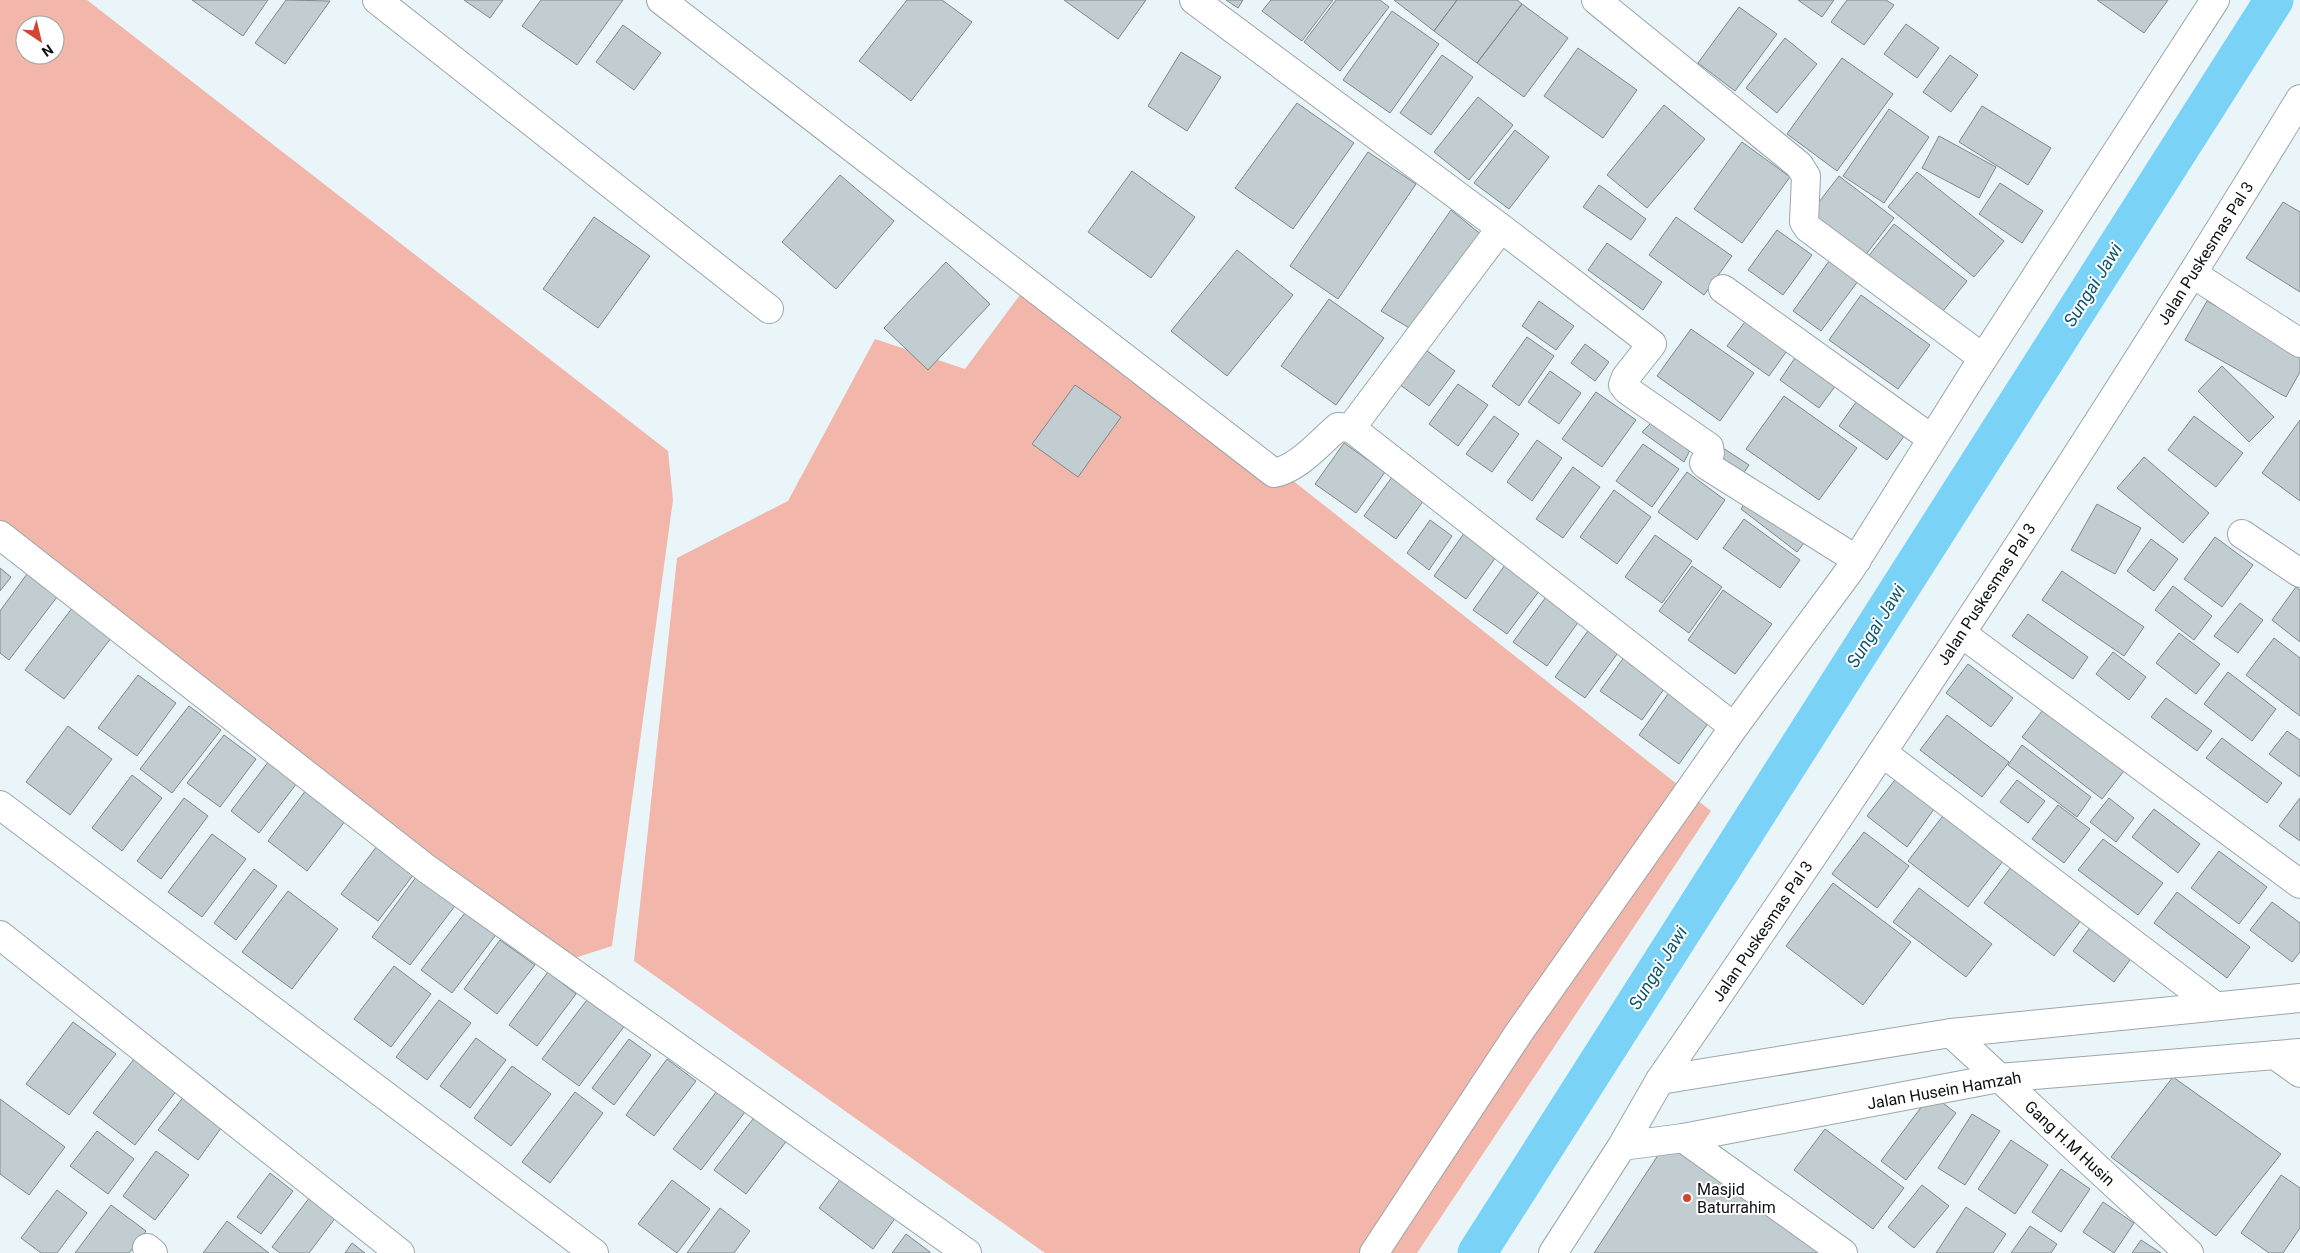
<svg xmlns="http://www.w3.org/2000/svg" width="2300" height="1253" viewBox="0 0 2300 1253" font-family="Roboto,sans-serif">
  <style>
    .green { fill: #f2b6aa; fill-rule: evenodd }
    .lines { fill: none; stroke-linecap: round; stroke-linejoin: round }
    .canal { stroke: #7bd2f7; stroke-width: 39 }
    .building { fill: #c2cdd2; stroke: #7f888d }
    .minor-casing { stroke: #9ca6ab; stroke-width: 30 }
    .tertiary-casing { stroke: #9ca6ab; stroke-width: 30 }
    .minor { stroke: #fff; stroke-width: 28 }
    .tertiary { stroke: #fff; stroke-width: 28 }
    .poi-dot { fill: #d14531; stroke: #fff; stroke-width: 2 }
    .labels { text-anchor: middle; stroke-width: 4; stroke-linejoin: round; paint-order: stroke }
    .street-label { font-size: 16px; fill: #0c0f11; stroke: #fff }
    .poi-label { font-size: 16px; fill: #0c0f11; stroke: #fff; text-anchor: start }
    .water-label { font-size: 18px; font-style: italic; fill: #0d566f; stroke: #fff }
  </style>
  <rect width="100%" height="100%" fill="#eaf5fa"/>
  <path class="green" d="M0,0H87L668,451L673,500L612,946L565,961L0,526ZM25,25H55V55H25Z
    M1034,276L1711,811L1417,1253H1045L634,961L677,558L788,501L875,339L965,369Z"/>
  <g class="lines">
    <path class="canal" d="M1477,1253L2274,0"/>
  </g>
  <path class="building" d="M192,0H268L243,36Z
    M286,0L330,1L285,64L255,43Z
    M464,0H503L490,18Z
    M541,0H623L577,65L522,26Z
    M907,0H942L972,22L911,101L859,61Z
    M1064,0H1146L1118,39Z
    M1226,0H1243L1238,8Z
    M1271,0H1333L1302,41L1262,11Z
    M1336,0H1380L1389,7L1340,71L1304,42Z
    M1394,0H1457L1434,31Z
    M1457,0H1517L1522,4L1477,63L1434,31Z
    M1798,0H1834L1822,17Z
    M1847,0H1886L1894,5L1864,45L1831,22Z
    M2097,0H2168L2144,33Z
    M1522,4L1568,38L1524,97L1477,63Z
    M1739,7L1777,34L1735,91L1698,63Z
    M1392,11L1439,44L1390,113L1343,80Z
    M1906,24L1939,48L1917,78L1884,54Z
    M623,25L661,53L634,90L596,62Z
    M1785,38L1817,64L1777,113L1746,88Z
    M1578,48L1637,90L1603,138L1544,96Z
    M1181,52L1221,77L1187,131L1148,106Z
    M1442,55L1473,77L1431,135L1400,113Z
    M1950,55L1978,75L1951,112L1923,92Z
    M1842,58L1893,94L1837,171L1787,134Z
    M1478,97L1513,125L1469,180L1434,152Z
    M1297,103L1354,143L1293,229L1235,188Z
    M1664,105L1705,139L1647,208L1607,175Z
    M1982,106L2051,148L2028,185L1959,142Z
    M1889,109L1929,137L1884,203L1843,176Z
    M1515,130L1549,157L1509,209L1474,183Z
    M1939,136L1996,167L1979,198L1922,168Z
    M1742,142L1790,177L1742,243L1694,209Z
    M1368,152L1416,184L1338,299L1290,266Z
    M1132,171L1195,217L1151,278L1088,232Z
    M1917,172L2004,241L1974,277L1888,207Z
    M840,175L894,221L836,289L782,242Z
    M1839,176L1894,218L1864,257L1809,215Z
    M2000,183L2043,211L2022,243L1979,214Z
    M1599,185L1646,219L1631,240L1583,207Z
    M2283,202L2300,212V292L2246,258Z
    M1451,210L1483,236L1411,329L1381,311Z
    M594,217L650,256L598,328L543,289Z
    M1676,217L1732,256L1704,295L1649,255Z
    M1894,224L1967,281L1939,316L1867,258Z
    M1777,230L1812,255L1783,295L1748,270Z
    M1607,243L1662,282L1643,310L1588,270Z
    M1237,250L1293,295L1227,376L1171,331Z
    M1832,257L1861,277L1821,331L1793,311Z
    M946,262L990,304L928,370L884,328Z
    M1861,295L1930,345L1898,389L1829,340Z
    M1329,299L1384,338L1336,405L1281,366Z
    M1539,301L1574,326L1556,350L1522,326Z
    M2207,301L2300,353V372L2286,397L2185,340Z
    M1750,315L1791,345L1769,376L1727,346Z
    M1691,329L1754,373L1720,421L1657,376Z
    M1527,337L1554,356L1519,406L1492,386Z
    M1416,343L1455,371L1429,406L1392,379Z
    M1585,344L1609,362L1595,381L1571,363Z
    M1799,352L1839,381L1819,408L1780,380Z
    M2222,366L2274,417L2249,442L2198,391Z
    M1550,371L1581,393L1559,424L1528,402Z
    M1458,384L1488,405L1458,446L1429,424Z
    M1075,385L1121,417L1078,477L1032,444Z
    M1596,392L1636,420L1602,467L1562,439Z
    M1784,396L1857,448L1819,500L1746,449Z
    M1859,398L1907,432L1887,460L1839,426Z
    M1494,416L1519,434L1492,472L1466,454Z
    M2194,416L2243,453L2216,487L2168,450Z
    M2300,420V501L2262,473Z
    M1652,422L1690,450L1684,462L1642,432Z
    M1537,440L1562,458L1532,501L1507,482Z
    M1344,443L1385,472L1356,513L1315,484Z
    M1643,444L1679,469L1652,507L1616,481Z
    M1723,448L1749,465L1741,477L1716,462Z
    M2144,457L2209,513L2183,543L2117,488Z
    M1573,467L1600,487L1563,538L1536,519Z
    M1687,472L1725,500L1697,540L1658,512Z
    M1392,477L1424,500L1396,539L1364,516Z
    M1614,490L1651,517L1617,564L1580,537Z
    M1749,497L1807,539L1797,552L1741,509Z
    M2097,504L2141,528L2115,574L2071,550Z
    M1744,519L1800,560L1780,588L1723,548Z
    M1430,520L1452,536L1429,570L1407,553Z
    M1465,532L1498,554L1466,599L1434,576Z
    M1655,535L1692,561L1662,603L1625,577Z
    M2215,537L2253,565L2222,607L2184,579Z
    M2151,539L2178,559L2154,591L2127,571Z
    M1505,565L1540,590L1507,634L1473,610Z
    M1692,566L1722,587L1689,633L1659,611Z
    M0,568L11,577L0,591Z
    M2062,571L2144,627L2124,656L2042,600Z
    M27,574L57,597L9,660L0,653V611Z
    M2173,586L2212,616L2194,640L2155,610Z
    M2296,587L2300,590V642L2272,620Z
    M1723,590L1772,624L1735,674L1688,640Z
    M1546,597L1579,621L1547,666L1513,642Z
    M76,603L115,633L64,699L25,670Z
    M2240,603L2263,620L2238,653L2214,636Z
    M2028,614L2088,657L2073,679L2012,636Z
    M1590,628L1620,650L1585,698L1555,677Z
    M2179,633L2220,664L2196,694L2156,663Z
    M2274,638L2300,658V716L2246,675Z
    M2113,652L2146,677L2129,700L2096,674Z
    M1627,653L1669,682L1642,720L1600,691Z
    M1968,664L2013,698L1991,727L1946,693Z
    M2228,672L2276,709L2252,741L2204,704Z
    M138,675L176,703L137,756L98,728Z
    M1671,690L1711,719L1679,764L1639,735Z
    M2166,698L2212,731L2197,751L2151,717Z
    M189,706L221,730L172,793L140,769Z
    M2046,706L2127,767L2102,799L2022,737Z
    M1947,715L2009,762L1982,797L1920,750Z
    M68,726L112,759L70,815L26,782Z
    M2287,731L2300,740V777L2269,754Z
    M224,735L256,759L220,807L187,783Z
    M2222,738L2282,783L2267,803L2206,758Z
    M2022,745L2091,797L2077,817L2008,765Z
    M269,761L297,783L259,833L231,811Z
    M132,775L162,798L122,851L92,828Z
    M1898,776L1937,805L1907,847L1867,816Z
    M2017,780L2045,801L2028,823L2000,802Z
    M312,782L352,812L307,871L268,841Z
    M184,798L208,816L161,879L137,861Z
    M2109,798L2134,818L2116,842L2090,822Z
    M2300,798V841L2279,826Z
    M2058,805L2090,829L2064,863L2032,839Z
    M2154,809L2200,844L2178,873L2132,837Z
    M1946,812L2006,857L1968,907L1908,861Z
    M1864,832L1909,866L1877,908L1832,874Z
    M212,834L246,859L202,917L168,892Z
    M2103,839L2163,883L2138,915L2078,870Z
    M377,846L414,874L378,921L341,894Z
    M2219,851L2267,887L2239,924L2191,888Z
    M2015,862L2085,915L2054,956L1984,903Z
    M254,869L277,886L236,940L214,923Z
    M419,873L458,902L410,965L372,937Z
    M1833,883L1911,942L1863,1005L1786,946Z
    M1919,888L1992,944L1966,977L1893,922Z
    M288,891L338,929L292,989L242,952Z
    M2177,892L2250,947L2227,978L2154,923Z
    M2272,902L2300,923V952L2292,962L2250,930Z
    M468,909L498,932L452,993L421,970Z
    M2094,922L2135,953L2114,982L2073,951Z
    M500,940L535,965L497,1014L464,989Z
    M394,966L431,994L391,1047L354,1019Z
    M548,972L576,994L537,1046L509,1025Z
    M593,992L629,1020L579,1086L542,1059Z
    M439,1000L471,1023L427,1080L396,1057Z
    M73,1022L116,1054L69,1115L26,1084Z
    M476,1038L506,1060L470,1108L440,1086Z
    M629,1039L651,1055L614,1105L592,1088Z
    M134,1059L177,1090L135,1145L93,1113Z
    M667,1059L696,1081L654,1136L626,1115Z
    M512,1066L551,1094L511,1146L474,1118Z
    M2173,1077L2281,1154L2216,1236L2111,1157Z
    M720,1087L748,1108L701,1170L673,1149Z
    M188,1091L227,1120L198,1160L158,1130Z
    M575,1092L603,1113L550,1183L522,1162Z
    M1931,1094L1956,1113L1906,1180L1881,1161Z
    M0,1099L65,1147L29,1195L0,1174Z
    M1972,1114L2000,1131L1965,1185L1938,1168Z
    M756,1115L788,1139L746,1194L714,1170Z
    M1825,1129L1904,1188L1873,1229L1794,1170Z
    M97,1131L134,1159L108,1194L70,1166Z
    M2011,1140L2048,1165L2015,1214L1978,1189Z
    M1666,1143L1821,1253H1594Z
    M156,1151L189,1175L155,1220L123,1196Z
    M2061,1169L2090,1189L2061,1232L2032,1212Z
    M270,1173L293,1191L261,1234L237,1217Z
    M2281,1175L2300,1188V1228L2283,1253H2269L2241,1233Z
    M842,1177L896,1217L873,1249L819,1208Z
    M672,1180L710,1209L677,1253L638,1224Z
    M1922,1185L1949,1206L1914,1248L1888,1227Z
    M57,1190L87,1213L57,1253H41L21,1238Z
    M310,1197L336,1217L309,1253H280L272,1247Z
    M2103,1202L2134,1223L2114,1253L2083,1232Z
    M111,1205L146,1231L129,1253H75Z
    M1966,1207L2006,1234L1993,1253H1936Z
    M720,1208L750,1231L734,1253H687Z
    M227,1221L269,1253H203Z
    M2030,1226L2057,1244L2051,1253H2011Z
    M906,1234L930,1252V1253H892Z
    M2141,1240L2161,1253H2132Z
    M352,1243L365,1253H345Z"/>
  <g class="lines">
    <g class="minor-casing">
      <path id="minor" d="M377,0L769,309
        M661,0L1274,473C1298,469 1320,442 1338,427L1351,428L1734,727L1850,570L1973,374L2215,0
        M1194,0L1501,228L1652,344L1626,377L1623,385L1627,390L1709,447L1710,453L1704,463L1706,465L1857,560
        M1596,0L1799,165L1806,176L1804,222L1808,228L1983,358
        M2193,274L2300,343
        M1723,289L1932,439
        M1351,428L1501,228
        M2242,534L2300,573
        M0,535L427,869L967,1253
        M1961,633L2300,884
        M1883,753L2215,1006
        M0,805L594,1253
        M0,935L400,1253
        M1951,1033L2189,1253
        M2275,1055L2300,1073
        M1660,1080C1881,759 2097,433 2300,99
        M1683,1138L1843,1253
        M147,1248L153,1253
        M1374,1253L1520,1031L1734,727"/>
    </g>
    <g class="tertiary-casing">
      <path id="tertiary" d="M1622,1146L1683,1138L1999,1078L2300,1053
        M1553,1253L1622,1146L1660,1080L1951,1033L2300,998"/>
    </g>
    <use href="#minor" class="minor"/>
    <use href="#tertiary" class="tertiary"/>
  </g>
  <circle class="poi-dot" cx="1687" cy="1198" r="5"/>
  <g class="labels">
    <g class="street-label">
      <text transform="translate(2205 253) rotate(-58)" y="6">Jalan Puskesmas Pal 3</text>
      <text transform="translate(1986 594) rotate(-57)" y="6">Jalan Puskesmas Pal 3</text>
      <text transform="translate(1762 931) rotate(-56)" y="6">Jalan Puskesmas Pal 3</text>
      <text transform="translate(1944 1090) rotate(-10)" y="6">Jalan Husein Hamzah</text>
      <text transform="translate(2070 1143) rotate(43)" y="6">Gang H.M Husin</text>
    </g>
    <g class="poi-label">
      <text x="1697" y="1195">Masjid<tspan x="1697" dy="18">Baturrahim</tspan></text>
    </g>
    <g class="water-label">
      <text transform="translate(2093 285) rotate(-58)" y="6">Sungai Jawi</text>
      <text transform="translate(1876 626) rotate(-58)" y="6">Sungai Jawi</text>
      <text transform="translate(1658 968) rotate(-58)" y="6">Sungai Jawi</text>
    </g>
  </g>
  <g transform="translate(40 40) rotate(145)"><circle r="24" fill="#ffffff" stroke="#9e9fa0"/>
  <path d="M0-4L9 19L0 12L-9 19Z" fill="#d14531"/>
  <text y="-8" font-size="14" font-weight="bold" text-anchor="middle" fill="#0c0f11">N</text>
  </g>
</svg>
